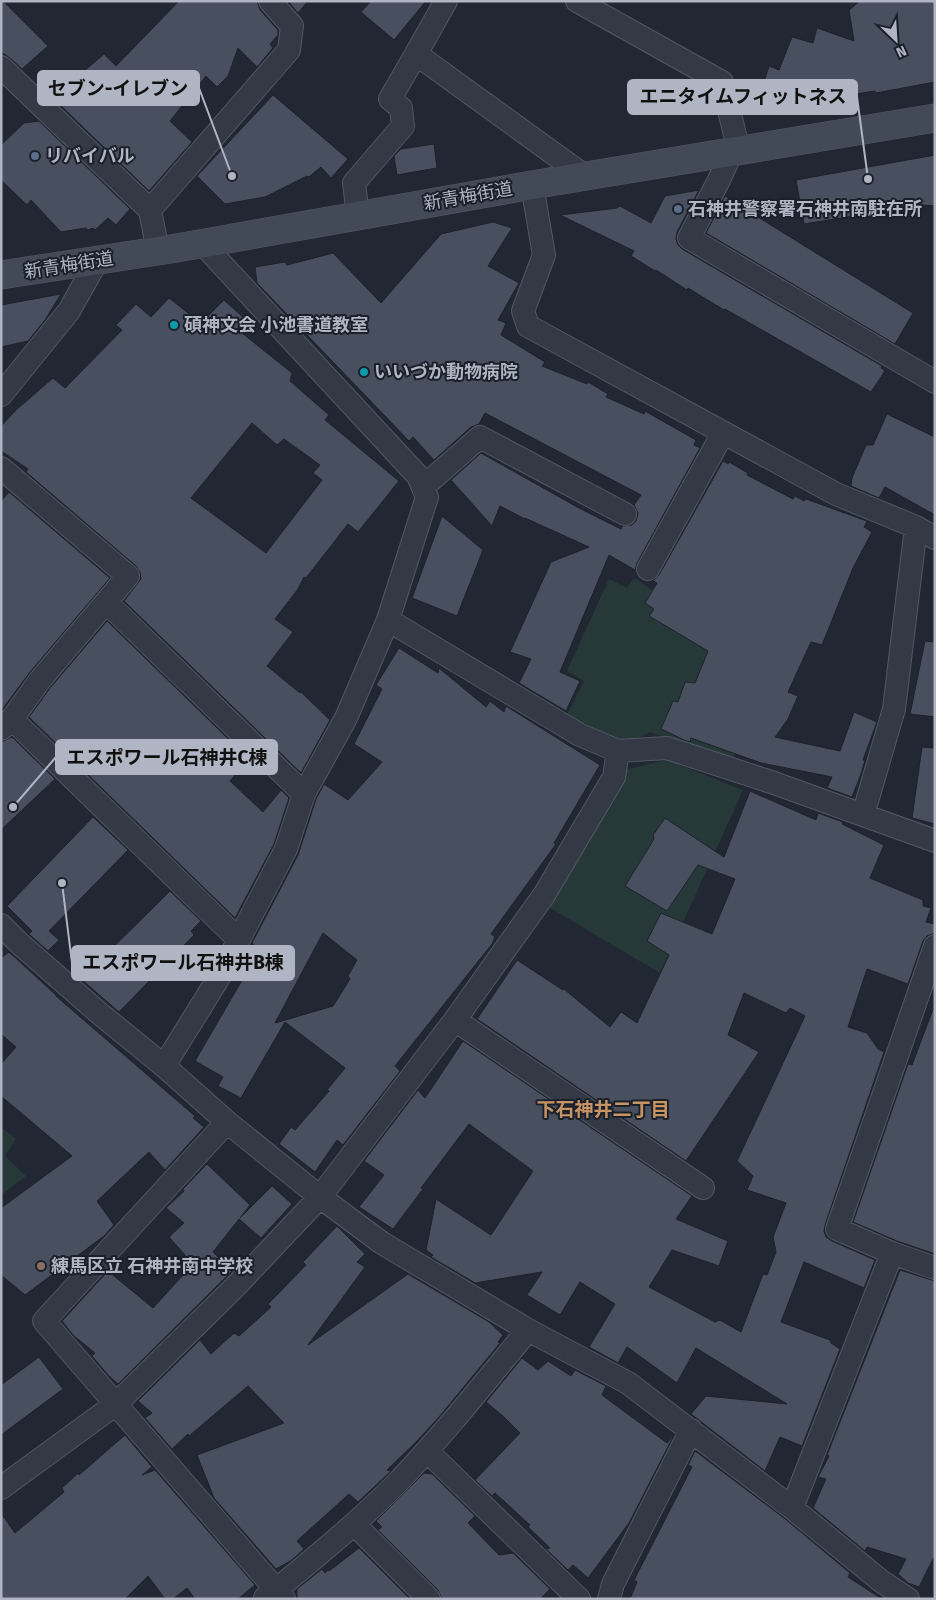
<svg xmlns="http://www.w3.org/2000/svg" width="936" height="1600" viewBox="0 0 936 1600" font-family="'Fira Sans','Noto Sans JP',sans-serif">
  <style>
    .green { fill: #273839 }
    .building { fill: #484f5e; stroke: #1c222b; fill-rule: evenodd }
    .lines { fill: none; stroke-linecap: round; stroke-linejoin: round }
    .minor-casing { stroke: #525863; stroke-width: 24 }
    .secondary-casing { stroke: #525863; stroke-width: 29 }
    .minor { stroke: #343a45; stroke-width: 22 }
    .secondary { stroke: #434a57; stroke-width: 28 }
    .service-dot { fill: #5c6f8a; stroke: #1a2029; stroke-width: 2 }
    .culture-dot { fill: #0f9aa8; stroke: #1a2029; stroke-width: 2 }
    .education-dot { fill: #8d6e63; stroke: #1a2029; stroke-width: 2 }
    .labels { text-anchor: middle; stroke-width: 4; stroke-linejoin: round; paint-order: stroke }
    .poi-label { font-size: 18px; font-weight: bold; fill: #afb5c2; stroke: #1a2029; text-anchor: start }
    .street-label { font-size: 18px; fill: #afb5c2; stroke: #1a2029 }
    .neighbourhood-label { font-size: 19px; font-weight: bold; fill: #c89464; stroke: #1a2029 }
    .leader { fill: none; stroke: #afb5c2; stroke-width: 2 }
    .callout-dot { fill: #afb5c2; stroke: #1a2029; stroke-width: 2 }
    .callout { fill: #afb5c2; stroke: #afb5c2; stroke-width: 2 }
    .callout-label { font-size: 19px; text-anchor: middle; font-weight: bold; fill: #111 }
  </style>
  <rect width="100%" height="100%" fill="#212834"/>
  <path class="green" d="M634,578L652,590L738,626L764,684L732,761L650,732L627,744L564,720L584,681L567,671L609,579L627,588Z
    M667,760L743,790L660,973L545,905L623,770Z
    M1,1127L16,1139L5,1156L26,1176L1,1195Z"/>
  <path class="building" d="M1,1H3L48,46L22,69L10,58L1,52Z
    M179,1H257L260,10L278,30V35L270,44L273,48L257,67L238,48L228,76L217,87L206,76L170,121L192,142L149,191L53,98L104,54L116,66Z
    M288,1H308L298,13Z
    M371,1H426L394,40L361,12Z
    M860,1H935V82L876,93L875,91L794,104L761,92L769,66L779,70L792,37L813,43L817,28L854,41L849,10Z
    M273,95L348,159L331,178L321,167L309,177L307,176L265,197L225,204L197,176Z
    M39,121L130,209L116,225L108,218L95,230L93,228L88,230L86,228L61,232L31,200L27,205L1,180V145L24,123Z
    M434,144L437,168L397,175L394,156L401,149Z
    M935,155V206L923,205L804,224L796,180Z
    M699,190L677,232L676,239L678,245L682,249L882,366L881,368L885,371L871,392L725,309L724,310L688,288L687,290L656,270L655,271L631,256L634,251L560,215L617,208L620,206L651,223L665,196Z
    M725,196L755,212L753,214L913,313L895,344L706,233Z
    M493,222L512,228L488,266L519,283L498,320L506,323L501,335L545,362L542,366L587,384L588,382L608,394L606,397L644,414L645,411L696,440L694,445L700,448L637,563L635,570L609,555L560,672L580,681L566,711L519,683L531,659L510,652L551,562L589,547L525,518V519L500,506L492,526L451,480L481,453L579,508L621,529L622,526L632,525L636,521L638,513L634,505L641,495L485,413L479,424L471,427L434,460L413,437L409,441L257,283L255,267L285,262L287,265L333,253L381,303L441,234Z
    M61,294L45,320L28,341L1,347V305Z
    M169,298L201,323L224,300L244,318L237,329L292,373L290,381L329,415L325,420L399,481L358,532L348,524L306,578L304,577L298,589L275,619L293,632L267,666L300,693L301,692L330,720L301,773L124,601L141,579L140,572L136,566L26,472L28,469L1,451V426L16,410L53,378L65,388L122,330L116,325L136,304L151,317ZM252,423L277,445L284,439L320,465L313,473L322,480L266,553L191,498Z
    M887,414L935,437V515L885,487L879,498L851,486L852,478L866,445H873Z
    M723,461L728,464L729,462L748,473L747,475L793,499L795,496L804,501L806,499L867,521L864,527L872,532L853,568L822,645L811,642L788,692L798,696L788,719L775,737L840,751L854,712L877,722L863,760H865L861,774L852,797L827,788L832,777L761,763L691,738L690,742L684,740L661,729L673,701L678,702L685,682L695,683L708,651L649,616L654,609L645,603L657,583L653,581L659,575Z
    M9,492L110,578L30,672L1,711V501Z
    M442,516L483,550L457,616L412,598Z
    M107,621L249,759L230,781L263,812L281,790L289,798L274,844L235,918L29,717L50,688Z
    M925,641L935,642V717L910,714Z
    M399,648L438,673L439,668L486,707L490,701L504,712L506,706L600,765L554,843L556,844L491,934L495,937L492,944L395,1066L400,1071L343,1145L337,1140L315,1172L279,1144L291,1127L295,1130L329,1091L327,1090L345,1068L285,1022L241,1098L218,1086L223,1077L195,1061L259,951L252,943L298,855L316,799L324,784L348,800L382,762L354,744L382,689L376,685ZM323,933L357,960L348,976L350,979L333,1006L275,1023Z
    M12,737L55,779L1,830V742Z
    M922,747L935,748V824L912,818Z
    M750,791L816,820L818,813L843,822L842,824L884,845L870,878L923,900V906L931,908L926,922L935,924V933L927,936L923,941L908,984L867,969L848,1027L867,1033L878,1049L884,1052L825,1225L824,1231L826,1237L832,1241L875,1260L864,1288L804,1262L781,1322L830,1340L831,1343L840,1349L802,1446L780,1437L765,1471L691,1414L706,1396L787,1404L696,1348L677,1383L627,1347L618,1363L589,1347L615,1304L580,1282L560,1315L527,1295L542,1272L475,1283L431,1257L433,1255L426,1250L436,1199L491,1235L533,1171L469,1124L421,1188L423,1189L393,1229L359,1207L384,1175L364,1161L418,1090L425,1098L463,1041L692,1196L676,1219L728,1241L719,1266L672,1250L649,1287L715,1322L720,1320L741,1332L763,1274L767,1275L776,1252L773,1237L786,1203L747,1190L753,1176L737,1161L805,1016L790,1008L786,1013L744,993L728,1035L759,1052L686,1161L477,1019L517,960L563,990L564,989L610,1027L621,1012L637,1023L669,955L647,941L661,913L712,934L735,879L698,865L667,911L625,886L654,839L653,835L665,818L724,857Z
    M93,817L128,850L49,931L59,940L48,951L29,934L32,931L7,906Z
    M170,891L201,921L191,931L194,935L119,1012L81,979Z
    M9,952L56,995V996L195,1116L193,1118L204,1127L165,1170L149,1152L97,1201L114,1225L104,1236L25,1295L1,1275V1208L72,1156L1,1096V1064L16,1047L1,1034V958Z
    M933,1009L935,1010V1254L897,1241L853,1222L908,1064L912,1065Z
    M207,1164L250,1205L240,1218L272,1186L292,1204L261,1238L239,1219L213,1252L232,1271L118,1384L108,1375L92,1356L95,1353L74,1336L62,1321L108,1271L153,1308L193,1264L169,1237L184,1223L166,1208L184,1191L183,1189Z
    M337,1226L365,1254L357,1262L365,1267L308,1345L408,1274L489,1322L503,1335L498,1342L500,1343L439,1417L416,1442L387,1470L391,1471L390,1472L358,1502L349,1494L297,1541L304,1549L292,1560L276,1569L214,1498L197,1455L284,1423L248,1386L189,1436L188,1434L172,1449L145,1418L152,1413L138,1401L200,1340L211,1354L234,1333L239,1336L271,1307L268,1304L306,1265L303,1262Z
    M900,1270L935,1281V1555L919,1587L908,1583L898,1574L906,1559L867,1547L865,1551L813,1508L826,1479L818,1477L829,1456L827,1455Z
    M39,1357L63,1389L1,1435V1385Z
    M522,1358L538,1370L548,1361L571,1376L575,1370L606,1386L602,1395L667,1443L674,1435L629,1523L588,1578L573,1565L568,1570L546,1549L550,1548L528,1527L530,1525L495,1493L492,1496L475,1480L520,1433L504,1417L486,1402Z
    M125,1435L152,1467L142,1475L155,1470L255,1585L238,1599H195L187,1588L173,1599H165L148,1576L125,1599H1V1513L15,1533L64,1492L62,1488L78,1473L79,1475Z
    M695,1451L784,1518L850,1573L848,1577L882,1599H630L637,1582L634,1580L692,1467L688,1465Z
    M424,1473L432,1474L475,1516L468,1523L499,1555L513,1553L550,1589L540,1599H442L438,1590L378,1530L382,1527L376,1521Z
    M359,1548L410,1599H297V1589L322,1569L325,1573L328,1570L329,1571Z"/>
  <g class="lines">
    <g class="minor-casing">
      <path id="minor" d="M446,1L416,54L586,177
        M577,1L722,82L739,151
        M1,67L150,210
        M732,151L719,180L689,238L935,382
        M532,185L544,255L523,311L528,326L836,494L916,527L935,538
        M358,216L354,183L403,126L401,108L390,99L416,54
        M158,251L150,210L289,50L292,26L270,1
        M1,395L69,311L97,261
        M1,468L128,576L40,680L12,719L1,729
        M423,487L480,437L625,514
        M648,569L723,433
        M106,602L304,794
        M388,620L580,735L618,751L667,748L774,783L935,841
        M12,719L238,939
        M863,815L894,709L916,527
        M1,925L19,943L99,1013L164,1066L227,1122L320,1197L382,1243L528,1330L628,1383L792,1508L881,1581L908,1599
        M935,946L837,1229L892,1253L935,1268
        M455,1020L703,1188
        M164,1066L221,974L286,849L304,794L346,718L388,620L427,497L418,476L202,243
        M227,1122L44,1321L284,1599
        M427,1451L579,1599
        M1,1488L116,1404L234,1288L320,1197L455,1020L544,895L614,777L618,751
        M792,1508L892,1253
        M354,1524L429,1599
        M265,1598L276,1590C318,1555 361,1520 399,1481C445,1433 486,1381 528,1330
        M609,1599L613,1584L691,1430"/>
    </g>
    <g class="secondary-casing">
      <path id="secondary" d="M1,275L171,249L532,185L935,118"/>
    </g>
    <use href="#minor" class="minor"/>
    <use href="#secondary" class="secondary"/>
  </g>
  <g class="service-dot">
    <circle cx="35" cy="156" r="5"/>
    <circle cx="678" cy="209" r="5"/>
  </g>
  <g class="culture-dot">
    <circle cx="174" cy="325" r="5"/>
    <circle cx="364" cy="372" r="5"/>
  </g>
  <circle class="education-dot" cx="41" cy="1266" r="5"/>
  <g class="labels">
    <g class="poi-label">
      <text x="45" y="162">リバイバル</text>
      <text x="688" y="215">石神井警察署石神井南駐在所</text>
      <text x="184" y="331">碩神文会 小池書道教室</text>
      <text x="374" y="378">いいづか動物病院</text>
      <text x="51" y="1272">練馬区立 石神井南中学校</text>
    </g>
    <g class="street-label">
      <text transform="translate(468 196) rotate(-10)" y="6">新青梅街道</text>
      <text transform="translate(69 265) rotate(-9)" y="6">新青梅街道</text>
    </g>
    <g class="neighbourhood-label">
      <text x="603" y="1116">下石神井二丁目</text>
    </g>
  </g>
  <path class="leader" d="M232 176L199 88M868 179L857 97M13 807L56 757M62 883L72 963"/>
  <g class="callout-dot">
    <circle cx="232" cy="176" r="5"/>
    <circle cx="868" cy="179" r="5"/>
    <circle cx="13" cy="807" r="5"/>
    <circle cx="62" cy="883" r="5"/>
  </g>
  <g class="callout">
    <rect x="38" y="71" width="161" height="34" rx="5"/>
    <rect x="628" y="80" width="229" height="34" rx="5"/>
    <rect x="56" y="740" width="221" height="34" rx="5"/>
    <rect x="72" y="946" width="222" height="34" rx="5"/>
  </g>
  <g class="callout-label">
    <text x="118" y="95">セブン-イレブン</text>
    <text x="743" y="103">エニタイムフィットネス</text>
    <text x="167" y="764">エスポワール石神井C棟</text>
    <text x="183" y="969">エスポワール石神井B棟</text>
  </g>
  <rect width="936" height="1600" fill="none" stroke="#afb5c2" stroke-width="5"/>
  <g transform="translate(896 40) rotate(155)" stroke="#1a2029" stroke-width="4" paint-order="stroke">
  <path d="M0-4L9 19L0 12L-9 19Z" fill="#afb5c2"/>
  <text y="-8" font-size="14" font-weight="bold" text-anchor="middle" fill="#afb5c2">N</text>
  </g>
</svg>
